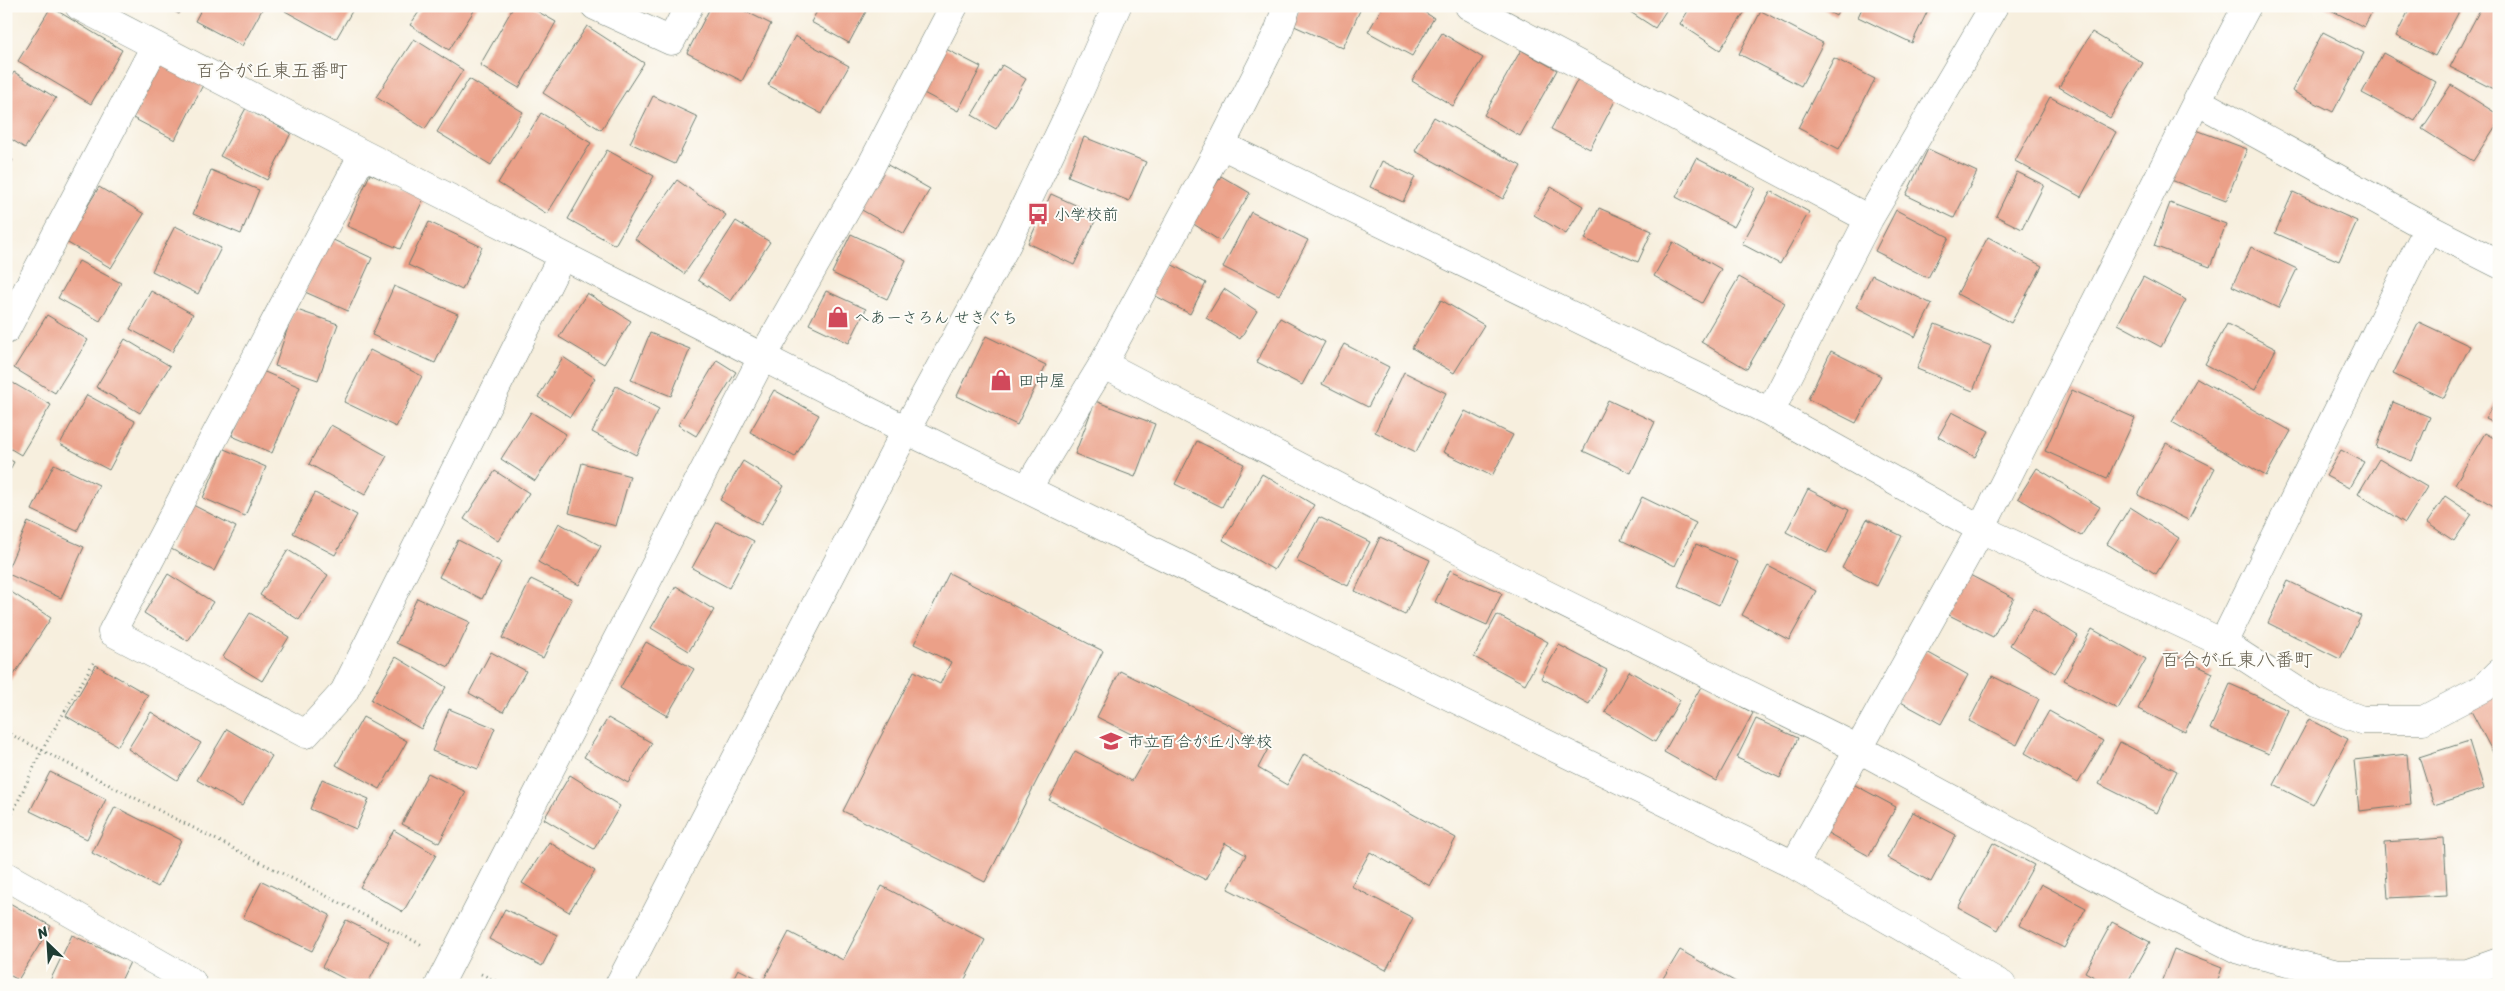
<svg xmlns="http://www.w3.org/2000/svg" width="2505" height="991" viewBox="0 0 2505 991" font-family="Sriracha,'Klee One',sans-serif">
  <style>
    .building { fill: #eba088 }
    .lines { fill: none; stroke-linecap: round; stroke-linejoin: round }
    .minor-casing { stroke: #6b7b70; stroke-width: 29 }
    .path { stroke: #6b7b70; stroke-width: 3; stroke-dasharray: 1 4; stroke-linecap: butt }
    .minor { stroke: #fff; stroke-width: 28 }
    .labels { text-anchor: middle; stroke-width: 4; stroke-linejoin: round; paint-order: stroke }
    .poi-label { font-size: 16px; fill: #1f3d34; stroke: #fdfcf7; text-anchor: start }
    .quarter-label { font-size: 19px; fill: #666051; stroke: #fdfcf7 }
  </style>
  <rect width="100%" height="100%" fill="#fdfcf7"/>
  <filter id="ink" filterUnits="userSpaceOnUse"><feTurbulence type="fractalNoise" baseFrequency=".02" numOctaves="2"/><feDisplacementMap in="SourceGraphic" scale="10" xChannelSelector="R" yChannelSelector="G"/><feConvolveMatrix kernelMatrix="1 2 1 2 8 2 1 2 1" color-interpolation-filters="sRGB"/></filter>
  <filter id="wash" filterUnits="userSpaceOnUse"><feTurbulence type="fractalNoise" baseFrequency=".0096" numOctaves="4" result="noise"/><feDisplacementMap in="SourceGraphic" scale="20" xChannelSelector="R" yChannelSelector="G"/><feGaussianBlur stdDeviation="1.12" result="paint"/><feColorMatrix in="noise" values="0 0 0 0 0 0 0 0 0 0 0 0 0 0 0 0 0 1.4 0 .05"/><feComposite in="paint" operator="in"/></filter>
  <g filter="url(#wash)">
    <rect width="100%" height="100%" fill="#f7efde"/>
    <g id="blocks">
      <path class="building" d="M6,6H11L6,17Z
        M165,6H184L179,14Z
        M203,6H264L242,46L195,21Z
        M288,6H355L336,39L285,11Z
        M423,6H477L449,50L410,25Z
        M514,6H528L556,22L519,88L480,65Z
        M711,6H735L771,24L742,81L687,53Z
        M820,6H869L849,43L811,22Z
        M1301,6H1362L1343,48L1292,25Z
        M1383,6H1414L1434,18L1412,56L1368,32Z
        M1621,6H1669L1655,28Z
        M1691,6H1740L1746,10L1720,50L1680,24Z
        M1818,6H1841L1836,16Z
        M1863,6H1930L1912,43L1858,17Z
        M2323,6H2375L2364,27Z
        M2411,6H2462L2435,56L2396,36Z
        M2482,6L2499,13V77L2493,89L2450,67Z
        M51,7L122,50L91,104L18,61Z
        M1761,11L1823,43L1801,86L1739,54Z
        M587,26L644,63L601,130L543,93Z
        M2092,32L2143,63L2110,118L2059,87Z
        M2323,32L2364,53L2333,112L2292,91Z
        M1442,33L1483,58L1453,106L1412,81Z
        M795,36L849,66L822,114L768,85Z
        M414,39L463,70L425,129L376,97Z
        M942,47L981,67L958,111L918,90Z
        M1521,50L1557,70L1520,136L1484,115Z
        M2383,53L2436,82L2415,121L2362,93Z
        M1834,58L1875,79L1839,149L1798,128Z
        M162,62L204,83L175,140L133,118Z
        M1002,65L1026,79L996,129L972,115Z
        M14,72L56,98L25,148L6,136V84Z
        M469,79L523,112L491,165L437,132Z
        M1578,79L1616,99L1590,149L1551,129Z
        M2451,85L2499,115V121L2473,161L2422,129Z
        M653,96L698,117L675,164L630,143Z
        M2050,97L2116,132L2081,197L2015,161Z
        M246,108L291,133L267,180L220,156Z
        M541,113L591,143L547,214L498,183Z
        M1434,117L1521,166L1503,199L1415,151Z
        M2191,128L2247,149L2226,201L2171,180Z
        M1084,137L1146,162L1129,201L1068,176Z
        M1928,149L1977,172L1954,218L1906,195Z
        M607,150L654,176L615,245L568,219Z
        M6,157L13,160L6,173Z
        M1696,158L1755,188L1734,227L1676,197Z
        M1382,161L1415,177L1403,202L1370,187Z
        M886,164L930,189L904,234L860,209Z
        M211,170L259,190L241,234L193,214Z
        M2017,172L2044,185L2022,229L1996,216Z
        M370,174L424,198L400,249L347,226Z
        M1221,176L1250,193L1220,241L1192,223Z
        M677,180L726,215L684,274L635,239Z
        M99,187L144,214L111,268L66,242Z
        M1551,187L1583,206L1566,234L1534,215Z
        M1771,191L1809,212L1780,264L1742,244Z
        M2293,192L2357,221L2339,261L2275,233Z
        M1051,194L1098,215L1074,265L1028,243Z
        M2170,203L2226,224L2210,267L2154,246Z
        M1599,208L1652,231L1638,262L1585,239Z
        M1896,210L1949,237L1928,278L1875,251Z
        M1251,212L1308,240L1279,295L1223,267Z
        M736,221L770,242L731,301L698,280Z
        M429,222L482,247L462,290L408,265Z
        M175,226L221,248L198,294L152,271Z
        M851,234L906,260L887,299L832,273Z
        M1988,237L2042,266L2011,323L1957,294Z
        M329,238L372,258L348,311L305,292Z
        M1673,242L1721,269L1702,303L1654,276Z
        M2251,247L2297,269L2278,308L2232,286Z
        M79,261L121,283L100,321L58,298Z
        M1167,262L1206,283L1190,314L1150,293Z
        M1872,275L1932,304L1915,337L1856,307Z
        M1739,277L1785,303L1747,369L1701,342Z
        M2143,277L2186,300L2161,347L2118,324Z
        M394,286L458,314L435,363L372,335Z
        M1224,289L1257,311L1240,339L1206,318Z
        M151,291L193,314L172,352L130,329Z
        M826,291L866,309L849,343L809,324Z
        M587,293L631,321L604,364L559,337Z
        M1441,300L1484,325L1454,373L1412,348Z
        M294,309L338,324L318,380L275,366Z
        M47,315L88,340L55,393L14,368Z
        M1280,318L1325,342L1302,385L1257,362Z
        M2419,322L2470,346L2444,398L2393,374Z
        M1935,324L1991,346L1973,391L1917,369Z
        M2227,324L2276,349L2255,390L2205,364Z
        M650,333L690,349L671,396L631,380Z
        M986,336L1046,365L1017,425L957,396Z
        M125,339L170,366L140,413L96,387Z
        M1344,344L1389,367L1368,407L1322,384Z
        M370,350L422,376L396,427L344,402Z
        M1831,351L1881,376L1856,423L1808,399Z
        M563,357L595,378L570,417L538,397Z
        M717,360L736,372L696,436L678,425Z
        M260,370L300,387L272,453L232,436Z
        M1404,372L1446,393L1416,452L1375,432Z
        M2197,378L2291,431L2266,476L2172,422Z
        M6,379L51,405L21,455L6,446Z
        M616,386L659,409L636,455L592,432Z
        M774,390L819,415L795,457L750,432Z
        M2072,390L2135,418L2107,479L2045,451Z
        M87,395L135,421L109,470L60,444Z
        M2499,395V426L2485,419Z
        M1608,400L1655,422L1631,473L1583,451Z
        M1095,401L1155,424L1135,477L1075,454Z
        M2393,402L2430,417L2412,461L2376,447Z
        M1465,411L1513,435L1492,476L1443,452Z
        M531,412L566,434L535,481L501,459Z
        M1952,412L1989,431L1975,457L1938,437Z
        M331,425L387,456L365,495L309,464Z
        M2485,433L2499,441V509L2455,484Z
        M1197,441L1244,464L1222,507L1175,484Z
        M2166,443L2215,468L2188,520L2138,495Z
        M224,449L266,467L245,516L203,498Z
        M2341,450L2364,462L2349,488L2326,476Z
        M6,458L14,462L6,477Z
        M2379,459L2427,487L2405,523L2358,494Z
        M743,461L784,486L761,525L720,500Z
        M582,463L630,476L616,526L569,513Z
        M54,464L99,485L77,531L32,510Z
        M2037,468L2100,507L2081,536L2018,498Z
        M495,471L529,493L498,541L464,519Z
        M1262,474L1314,505L1274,570L1223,540Z
        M1808,489L1849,510L1827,553L1786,532Z
        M315,493L357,515L335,555L293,533Z
        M2445,496L2472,514L2454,541L2427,523Z
        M1642,497L1696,523L1675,566L1621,540Z
        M193,505L236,527L214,571L171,549Z
        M2130,507L2179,538L2156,574L2107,544Z
        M1319,517L1370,542L1348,586L1296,561Z
        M1867,519L1902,536L1877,586L1842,568Z
        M28,522L84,547L61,598L6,573Z
        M717,522L754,541L729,588L692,568Z
        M559,523L601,546L579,585L538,562Z
        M1380,537L1430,560L1405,615L1355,591Z
        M458,540L501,562L482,599L439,577Z
        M1696,544L1738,562L1719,605L1678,586Z
        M288,550L328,575L299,620L260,595Z
        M1768,566L1816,591L1789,640L1742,615Z
        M1450,570L1502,593L1487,625L1435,602Z
        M949,573L1103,651L985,882L843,811L914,671L940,684L951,662L914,644Z
        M1966,573L2014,598L1993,637L1945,613Z
        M168,574L213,602L188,641L144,613Z
        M531,579L572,599L543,658L502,638Z
        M2288,581L2361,616L2340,659L2268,623Z
        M676,586L714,610L689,651L651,628Z
        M8,590L51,618L6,687V592Z
        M417,598L470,622L449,667L396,643Z
        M2033,608L2078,636L2055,673L2010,645Z
        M250,613L289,637L262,681L223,657Z
        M1497,615L1548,642L1525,684L1474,657Z
        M2092,629L2146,659L2118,709L2064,680Z
        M646,642L694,669L667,716L620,688Z
        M1559,645L1607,670L1589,704L1541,678Z
        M1925,651L1968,675L1941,724L1897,700Z
        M2166,651L2213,673L2185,732L2138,709Z
        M491,652L526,671L503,712L469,693Z
        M396,657L446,687L421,729L371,700Z
        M96,665L148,695L118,746L66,716Z
        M1120,671L1270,745L1258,768L1287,785L1304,754L1456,838L1430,886L1370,852L1351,886L1413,918L1386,970L1228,889L1246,855L1225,843L1206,880L1049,800L1075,751L1132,781L1153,745L1097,717Z
        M1629,671L1680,700L1655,742L1605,712Z
        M1992,676L2039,699L2017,745L1969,721Z
        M2230,684L2288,710L2269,754L2210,729Z
        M1702,685L1753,713L1716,781L1664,752Z
        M2499,694V764L2470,709Z
        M449,709L495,728L478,769L432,751Z
        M2049,711L2103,741L2078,783L2025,753Z
        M151,712L201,743L177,780L128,749Z
        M363,717L407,741L380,789L336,765Z
        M608,718L652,743L628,783L584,757Z
        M1756,719L1798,738L1780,778L1737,758Z
        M2309,719L2348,739L2313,805L2274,785Z
        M227,729L272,756L242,806L197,780Z
        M2469,741L2484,789L2434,805L2419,757Z
        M2120,742L2177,771L2157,813L2099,784Z
        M2407,754L2411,805L2359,811L2354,760Z
        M50,772L106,799L87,839L30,811Z
        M428,773L466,792L439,843L402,824Z
        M570,775L620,806L594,849L544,819Z
        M322,779L369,799L356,829L310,809Z
        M1853,784L1896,807L1869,856L1826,832Z
        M115,807L181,840L158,887L92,853Z
        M1913,812L1956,835L1931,882L1887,858Z
        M394,830L436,855L403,912L360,887Z
        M2444,838L2447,895L2388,898L2384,842Z
        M549,842L595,871L569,912L522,883Z
        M1993,843L2034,865L1998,930L1958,908Z
        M262,881L330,915L312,951L243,918Z
        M2041,884L2086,908L2064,948L2019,925Z
        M882,886L985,940L962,985H730L738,969L763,981L789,932L843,960Z
        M6,901L51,926L18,980L6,973Z
        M505,909L558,935L542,966L489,939Z
        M346,920L389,942L367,985H356L322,967Z
        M2112,922L2150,942L2126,985H2109L2085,972Z
        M72,935L130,962L119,985H48Z
        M2174,949L2222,968L2216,985H2160Z
        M1680,950L1741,985H1659Z"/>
    </g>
  </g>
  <g filter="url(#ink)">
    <use href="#blocks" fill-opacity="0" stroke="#6b7b70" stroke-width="1"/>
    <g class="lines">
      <g class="minor-casing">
        <path id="minor" d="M79,6L363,154L906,430L1794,865L2002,985
          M595,6L671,41L689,6
          M1469,6L1869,219
          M2197,101L2428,228L2499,264
          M1221,145L1770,412L1981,529L2223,643L2316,703L2362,720H2423L2484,688L2499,673
          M363,154L112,632L306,734L344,692L562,256
          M6,330L155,46
          M1103,364L1515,579L1859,749L2133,897L2239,950L2338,974L2468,973L2499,962
          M1770,412L1869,219L1994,6
          M1027,489L1103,364L1221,145L1278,32L1287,6
          M2223,643L2428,228
          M1794,865L1981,529L2197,101L2247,6
          M6,876L192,982L191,985
          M439,985L762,358L871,166L954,6
          M619,985L906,430L1007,244L1076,99L1117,6"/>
      </g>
      <path class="path" d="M6,732L422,945
        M6,827L42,750L95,660
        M481,974L504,985"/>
      <use href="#minor" class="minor"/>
    </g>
  </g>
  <defs>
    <g id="bus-bare" transform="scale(1.725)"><path d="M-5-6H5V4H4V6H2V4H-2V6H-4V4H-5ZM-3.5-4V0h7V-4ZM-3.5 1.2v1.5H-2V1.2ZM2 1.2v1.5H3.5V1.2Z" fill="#d1495b" stroke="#fdfcf7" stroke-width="2.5" paint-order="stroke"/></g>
    <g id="shop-bare" transform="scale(1.725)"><path d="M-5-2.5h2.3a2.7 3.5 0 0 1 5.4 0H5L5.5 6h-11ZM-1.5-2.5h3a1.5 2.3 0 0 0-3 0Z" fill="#d1495b" stroke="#fdfcf7" stroke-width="2.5" paint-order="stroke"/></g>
    <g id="school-bare" transform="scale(1.725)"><path d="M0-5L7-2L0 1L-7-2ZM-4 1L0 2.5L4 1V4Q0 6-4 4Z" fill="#d1495b" stroke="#fdfcf7" stroke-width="2.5" paint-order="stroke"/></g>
  </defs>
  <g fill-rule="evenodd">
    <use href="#bus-bare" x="1038" y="214"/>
    <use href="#shop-bare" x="838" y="317"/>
    <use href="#shop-bare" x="1001" y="380"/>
    <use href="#school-bare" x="1111" y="741"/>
  </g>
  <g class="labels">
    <g class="poi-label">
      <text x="1054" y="220">小学校前</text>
      <text x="854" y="323">へあーさろん せきぐち</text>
      <text x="1018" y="386">田中屋</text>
      <text x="1128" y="747">市立百合が丘小学校</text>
    </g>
    <g class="quarter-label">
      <text x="272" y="77">百合が丘東五番町</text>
      <text x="2237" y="666">百合が丘東八番町</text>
    </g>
  </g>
  <rect width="2505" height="991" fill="none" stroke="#fdfcf7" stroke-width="25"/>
  <g transform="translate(48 944) rotate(335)" stroke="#fdfcf7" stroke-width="4" paint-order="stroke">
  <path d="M0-4L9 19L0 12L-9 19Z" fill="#1f3d34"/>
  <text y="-8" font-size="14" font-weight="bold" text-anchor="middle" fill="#1f3d34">N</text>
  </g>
</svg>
